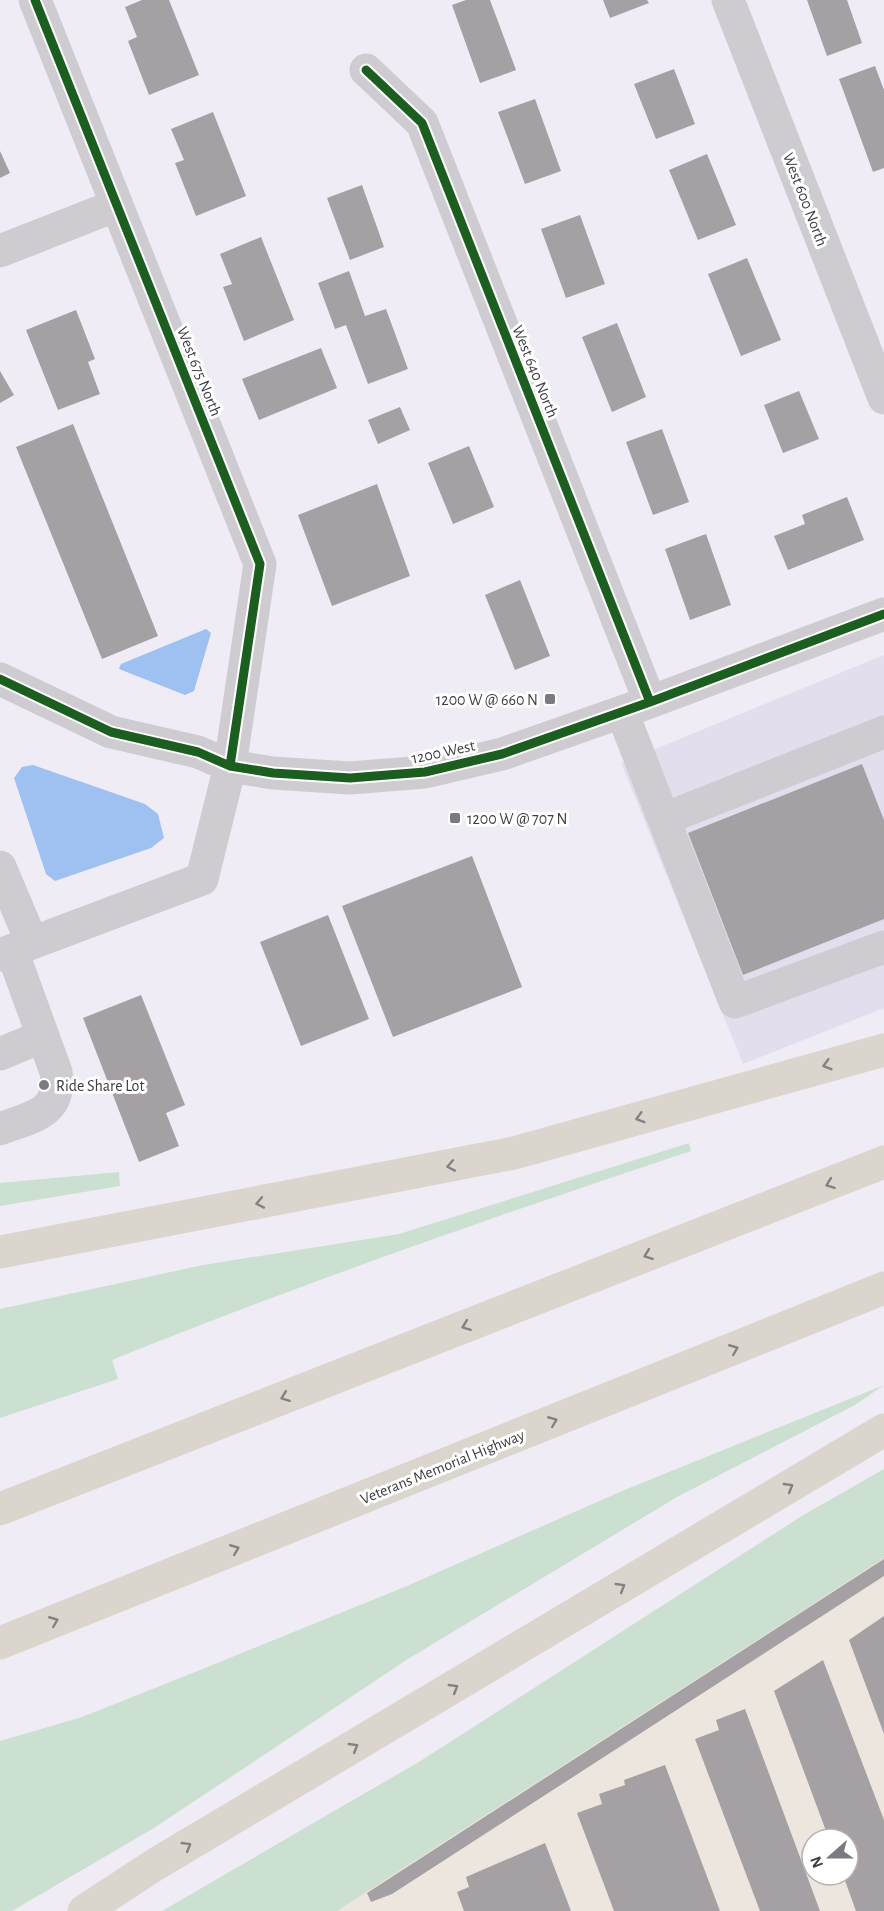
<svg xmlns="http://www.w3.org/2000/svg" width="884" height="1911" viewBox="0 0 884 1911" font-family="'Alegreya Sans',sans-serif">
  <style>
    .commercial { fill: #e4dded }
    .industrial { fill: #ede6df; fill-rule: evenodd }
    .green { fill: #cbe0d0 }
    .water { fill: #9ec1f1 }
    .building { fill: #a4a0a3 }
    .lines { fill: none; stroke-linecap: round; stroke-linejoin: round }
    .minor { stroke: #ceccd0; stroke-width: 33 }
    .highway { stroke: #dad6cd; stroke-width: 33 }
    .cycleway-casing { stroke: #fff; stroke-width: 13 }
    .cycleway { stroke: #1b5e20; stroke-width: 9 }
    .oneway { stroke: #848181 }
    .poi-dot { fill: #7c7a81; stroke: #fff; stroke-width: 2 }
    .labels { text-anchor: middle; stroke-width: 6; stroke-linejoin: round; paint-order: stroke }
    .street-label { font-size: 16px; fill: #3e3c42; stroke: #fff }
    .poi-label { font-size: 16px; fill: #3e3c42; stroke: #fff; text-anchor: start }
  </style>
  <rect width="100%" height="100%" fill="#f0ecf6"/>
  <path class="commercial" d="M884,655V1008L743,1064L621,763Z"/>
  <path class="industrial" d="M884,1538V1911H320ZM812,1839H848V1875H812Z"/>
  <path class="green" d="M689,1143L691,1151C496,1216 303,1283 112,1360L118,1379L0,1418V1309L203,1265L399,1234Z
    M119,1172L120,1186L0,1206V1183Z
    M884,1385L855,1405L677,1497L408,1659L154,1828L12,1911H0V1741L82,1717L200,1670L407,1586L622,1491Z
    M884,1469V1558L337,1911H162L422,1760L805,1514Z"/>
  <path class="water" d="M206,629L211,633L194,691L185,695L119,669L121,664Z
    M33,765L145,804L158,814L164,838L151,848L55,881L46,874L14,778L22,767Z"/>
  <path class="building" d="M142,0H169L199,75L149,95L128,41L137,37L125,7Z
    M466,0H490L516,70L480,83L452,5Z
    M603,0H647L649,3L610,18Z
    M807,0H847L862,43L827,56Z
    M875,66L884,90V168L873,172L839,79Z
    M674,69L695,124L656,139L634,84Z
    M535,99L561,171L525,184L498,112Z
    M213,112L246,196L196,216L175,163L184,160L171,129Z
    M0,151L10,173L0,178Z
    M707,154L736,225L698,240L669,170Z
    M362,185L384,247L350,260L327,198Z
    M580,215L605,284L566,298L541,229Z
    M261,237L294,320L244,341L223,287L232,284L220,254Z
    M747,258L781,340L741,356L708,274Z
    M349,271L365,316L386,309L408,369L368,384L346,325L335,329L318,283Z
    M76,310L95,359L88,362L100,394L58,410L26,330Z
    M617,323L646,397L612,412L582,337Z
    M321,348L337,388L259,420L242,379Z
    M0,371L14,395L0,403Z
    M799,391L819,439L783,453L764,405Z
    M400,407L410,430L378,444L368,420Z
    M73,424L158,636L102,659L16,447Z
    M662,429L689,502L653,515L626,442Z
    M469,446L494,507L453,524L428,463Z
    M377,484L410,576L332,606L298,515Z
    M847,497L864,540L788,570L774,536L805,524L802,515Z
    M706,534L731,605L690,620L665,549Z
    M520,580L550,656L515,670L485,595Z
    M862,764L884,820V919L743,975L688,833Z
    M472,856L522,987L393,1037L342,906Z
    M328,915L369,1019L301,1046L260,942Z
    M141,995L185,1105L166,1113L179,1146L139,1162L83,1018Z
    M884,1559V1576L392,1894L371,1902L367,1893Z
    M884,1616V1734L849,1640Z
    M823,1660L884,1820V1911H856L843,1875H848V1839H829L774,1691Z
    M745,1709L820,1911H760L695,1739L719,1730L716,1720Z
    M665,1765L720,1911H614L577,1813L602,1804L599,1794L625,1785L624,1780Z
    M545,1843L571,1911H464L457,1892L469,1887L466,1877Z"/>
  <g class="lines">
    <path class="minor" d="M728,0L884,398
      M366,70L422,123L650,702
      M0,251L117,205
      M0,679L111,732L198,752L230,766L273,773L350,778L425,772L502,754L650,702L884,614
      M622,712L735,1002L884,947
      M664,819L884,732
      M0,867L32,943
      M0,955L202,879L230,766L260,564L35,0
      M0,1054L43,1036
      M0,1129C33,1116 62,1114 56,1072L12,951"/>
    <path class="highway" d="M0,1252L514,1153L884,1050
      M0,1509L884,1162
      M0,1643L884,1288
      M84,1911L156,1864L884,1430"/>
    <g class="cycleway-casing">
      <path id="cycleway" d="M35,0L260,564L230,766
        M366,70L422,123L650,702
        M0,679L111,732L198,752L230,766L273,773L350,778L425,772L502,754L650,702L884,614"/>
    </g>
    <use href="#cycleway" class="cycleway"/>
  </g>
  <defs><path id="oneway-chevron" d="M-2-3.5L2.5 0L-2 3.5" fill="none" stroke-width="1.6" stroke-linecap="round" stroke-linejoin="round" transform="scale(1.5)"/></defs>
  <g class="oneway">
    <use href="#oneway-chevron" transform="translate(827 1065) rotate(164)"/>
    <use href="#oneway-chevron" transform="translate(640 1118) rotate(164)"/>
    <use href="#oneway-chevron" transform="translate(451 1166) rotate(169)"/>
    <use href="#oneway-chevron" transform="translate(830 1184) rotate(159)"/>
    <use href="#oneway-chevron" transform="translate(260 1203) rotate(169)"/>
    <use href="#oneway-chevron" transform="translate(648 1255) rotate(159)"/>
    <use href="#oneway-chevron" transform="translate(466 1326) rotate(159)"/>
    <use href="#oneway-chevron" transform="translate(734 1349) rotate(-22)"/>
    <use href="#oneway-chevron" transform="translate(285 1397) rotate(159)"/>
    <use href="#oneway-chevron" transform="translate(553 1421) rotate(-22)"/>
    <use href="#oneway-chevron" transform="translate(789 1487) rotate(-31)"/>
    <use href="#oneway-chevron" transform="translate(235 1549) rotate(-22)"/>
    <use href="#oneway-chevron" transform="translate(621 1587) rotate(-31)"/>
    <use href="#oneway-chevron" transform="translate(54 1621) rotate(-22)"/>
    <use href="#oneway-chevron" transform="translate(454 1688) rotate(-31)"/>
    <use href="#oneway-chevron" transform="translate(354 1747) rotate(-31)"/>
    <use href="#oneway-chevron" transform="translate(187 1846) rotate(-31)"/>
  </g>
  <g class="poi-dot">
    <rect x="544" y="693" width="12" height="12" rx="3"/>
    <rect x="449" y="812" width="12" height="12" rx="3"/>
    <circle cx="44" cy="1085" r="6"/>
  </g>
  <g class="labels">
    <g class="street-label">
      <text transform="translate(806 199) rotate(69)" y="6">West 600 North</text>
      <text transform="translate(200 371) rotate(68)" y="6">West 675 North</text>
      <text transform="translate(536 371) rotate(68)" y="6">West 640 North</text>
      <text transform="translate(443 751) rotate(-12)" y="6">1200 West</text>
      <text transform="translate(442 1466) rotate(-22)" y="6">Veterans Memorial Highway</text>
    </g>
    <g class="poi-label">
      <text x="538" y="705" text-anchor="end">1200 W @ 660 N</text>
      <text x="467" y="824">1200 W @ 707 N</text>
      <text x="56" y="1091">Ride Share Lot</text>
    </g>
  </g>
  <g transform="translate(830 1857) rotate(249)"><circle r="28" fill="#ffffff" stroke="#b2b1b3" stroke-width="1.5"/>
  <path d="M0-4.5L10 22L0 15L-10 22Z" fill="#7c7a81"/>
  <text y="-9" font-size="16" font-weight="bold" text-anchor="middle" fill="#3e3c42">N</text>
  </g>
</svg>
